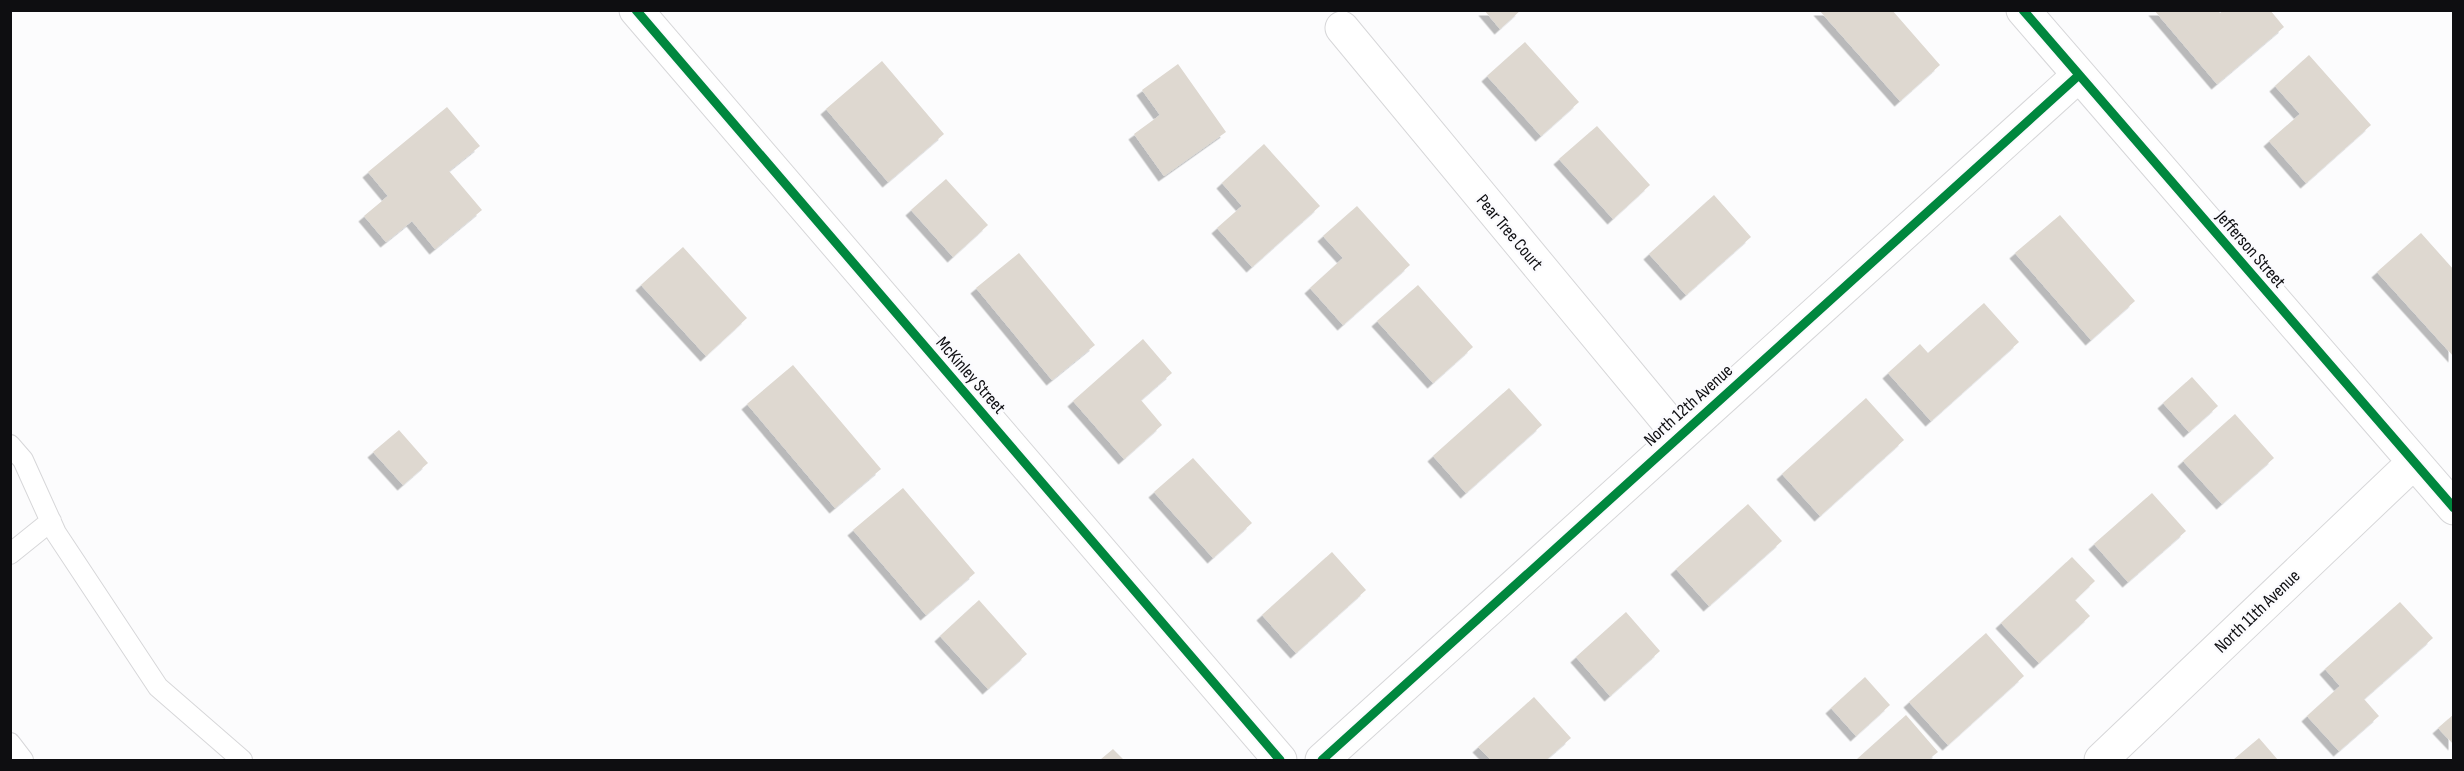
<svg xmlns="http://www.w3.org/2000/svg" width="2464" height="771" viewBox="0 0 2464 771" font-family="'Sofia Sans Condensed',sans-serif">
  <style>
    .building { fill: #ded8d0; filter: url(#shadow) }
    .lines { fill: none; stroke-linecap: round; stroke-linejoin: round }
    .service-casing { stroke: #d7d7d9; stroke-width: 22 }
    .minor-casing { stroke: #d7d7d9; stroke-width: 35 }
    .service { stroke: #fff; stroke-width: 20 }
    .minor { stroke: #fff; stroke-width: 33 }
    .cycleway-casing { stroke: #fbfbfe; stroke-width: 13 }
    .cycleway { stroke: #00873e; stroke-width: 9 }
    .labels { text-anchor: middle; stroke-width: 5; stroke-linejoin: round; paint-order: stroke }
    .street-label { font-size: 18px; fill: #0e0e11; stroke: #fbfbfe }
  </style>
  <defs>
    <filter id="shadow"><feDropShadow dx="-5.5" dy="5.5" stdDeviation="0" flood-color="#0004"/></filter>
  </defs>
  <rect width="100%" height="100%" fill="#fcfcfd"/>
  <path class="building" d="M1484,10H1521L1500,29Z
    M1819,10H1892L1940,65L1900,101Z
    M2154,10H2218L2220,13L2224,10H2270L2284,27L2217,84Z
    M1525,42L1579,102L1541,136L1487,76Z
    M2309,55L2371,125L2306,183L2269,141L2300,114L2275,86Z
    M882,61L944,134L888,182L826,109Z
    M1178,64L1226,132L1164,176L1134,134L1160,115L1142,90Z
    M447,107L480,146L449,171L482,210L435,249L412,221L386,242L364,216L388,196L368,172Z
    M1597,126L1650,185L1613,219L1559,159Z
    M1264,144L1320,206L1252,267L1217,228L1242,206L1222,183Z
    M946,179L988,225L953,257L911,210Z
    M1714,195L1751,237L1686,295L1649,254Z
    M1357,206L1410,265L1343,325L1310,288L1343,258L1323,236Z
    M2060,215L2135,301L2091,340L2015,253Z
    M2421,233L2454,270V357L2377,272Z
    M683,247L747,318L706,356L641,285Z
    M1019,253L1095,345L1052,380L976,288Z
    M1418,285L1473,347L1433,383L1377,321Z
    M1984,303L2019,342L1931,421L1888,373L1920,344L1928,353Z
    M1143,339L1172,373L1141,400L1162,425L1124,459L1073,401Z
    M793,365L881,469L835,508L747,404Z
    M2192,377L2218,406L2189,432L2163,403Z
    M1509,388L1542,425L1466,493L1433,456Z
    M1866,398L1904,440L1820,516L1782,474Z
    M2235,414L2274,458L2222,504L2183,461Z
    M399,430L428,463L403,485L373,452Z
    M1193,458L1252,523L1213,558L1154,492Z
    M903,488L975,573L926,615L853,530Z
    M2152,493L2186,531L2128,582L2094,544Z
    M1748,504L1782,541L1709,606L1676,569Z
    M1332,552L1366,590L1296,653L1262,615Z
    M2072,557L2095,581L2075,600L2090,616L2039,663L2001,623Z
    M979,600L1027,654L988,689L940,636Z
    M2400,602L2433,638L2364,699L2379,716L2339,751L2307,716L2340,686L2325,669Z
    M1626,612L1660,651L1610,696L1576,657Z
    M1986,633L2024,676L1948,745L1909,702Z
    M1865,677L1890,705L1856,736L1831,708Z
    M1534,697L1571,738L1546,760H1491L1478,747Z
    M2454,714V745L2438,728Z
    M1906,715L1938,752L1928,760H1856Z
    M2259,738L2278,760H2233Z
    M1113,749L1124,760H1100Z"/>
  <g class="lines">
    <g class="service-casing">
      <path id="service" d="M10,445L23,460L56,533L158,687L242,760
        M10,554L51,521
        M10,743L23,760"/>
    </g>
    <g class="minor-casing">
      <path id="minor" d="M636,10L1280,760
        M2023,10L2454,508
        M1342,28L1679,435
        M1322,760L2079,75
        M2101,760L2414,462"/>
    </g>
    <use href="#service" class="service"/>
    <use href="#minor" class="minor"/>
    <g class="cycleway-casing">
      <path id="cycleway" d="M636,10L1280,760
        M2023,10L2454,508
        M1322,760L2079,75"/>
    </g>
    <use href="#cycleway" class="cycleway"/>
  </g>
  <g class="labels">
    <g class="street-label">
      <text transform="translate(1510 232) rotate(50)" y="6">Pear Tree Court</text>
      <text transform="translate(2251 249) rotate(49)" y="6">Jefferson Street</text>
      <text transform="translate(971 375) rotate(49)" y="6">McKinley Street</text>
      <text transform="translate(1688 405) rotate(-42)" y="6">North 12th Avenue</text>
      <text transform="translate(2257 611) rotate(-44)" y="6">North 11th Avenue</text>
    </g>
  </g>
  <rect width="2464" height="771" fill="none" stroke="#0e0e11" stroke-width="24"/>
</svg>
